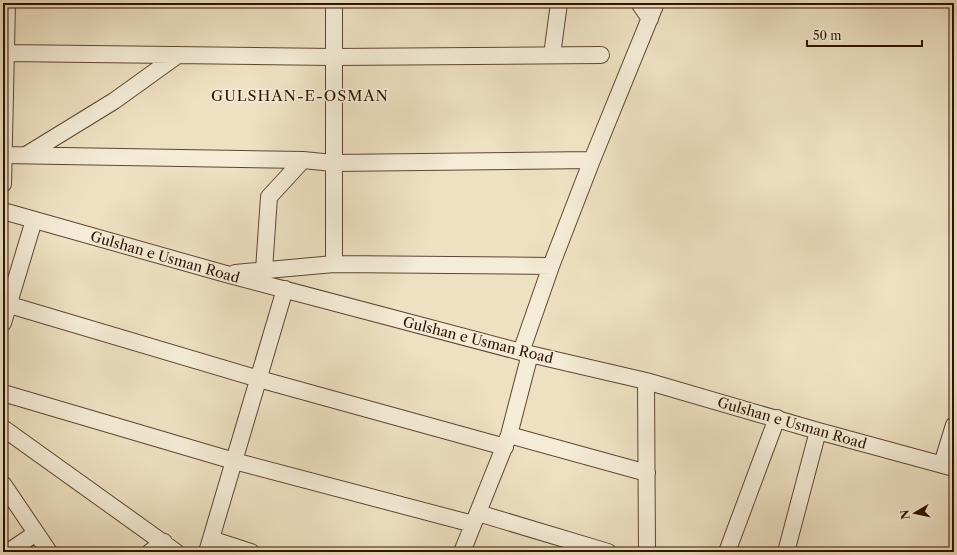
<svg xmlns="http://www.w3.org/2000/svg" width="957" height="555" viewBox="0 0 957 555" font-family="'Libre Caslon Text',serif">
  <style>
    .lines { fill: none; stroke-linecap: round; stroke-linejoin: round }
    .minor-casing { stroke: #5f4631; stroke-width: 18 }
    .minor { stroke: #f4ecd7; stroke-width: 16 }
    .labels { text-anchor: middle; stroke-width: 3; stroke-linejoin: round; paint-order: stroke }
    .street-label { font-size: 14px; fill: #2f1301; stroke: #f4ecd7 }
    .neighbourhood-label { font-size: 15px; letter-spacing: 1px; fill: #2f1301; stroke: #f4ecd7 }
  </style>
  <rect width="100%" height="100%" fill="#eee1c2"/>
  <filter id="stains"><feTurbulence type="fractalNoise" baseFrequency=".005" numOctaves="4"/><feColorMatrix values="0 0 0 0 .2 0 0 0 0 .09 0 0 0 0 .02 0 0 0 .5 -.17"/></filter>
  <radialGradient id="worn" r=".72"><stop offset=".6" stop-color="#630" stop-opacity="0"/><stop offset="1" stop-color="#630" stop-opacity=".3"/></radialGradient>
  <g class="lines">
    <g class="minor-casing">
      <path id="minor" d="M334,3V264
        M639,3L650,19
        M6,53L333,57L601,55
        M552,55L559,3
        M3,155L303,160L333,163L592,160
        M26,155L114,101L178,55
        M3,184L7,3
        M3,211L226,274L521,352L646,381L818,431L954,468
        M264,270L269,197L303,160
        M235,273L334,264L551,266
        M3,303L259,379L505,447
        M3,323L34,220
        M521,352L551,266L592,160L656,3
        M646,381L647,552
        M3,393L234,461L473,524
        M3,428L176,552
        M509,435L647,473
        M942,464L954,425
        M3,484L49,552
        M478,513L608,552
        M211,539L251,552
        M8,552L36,533
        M150,552L164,542
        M207,552L285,289
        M462,552L509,435L530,354
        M727,552L777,418
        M786,552L818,431"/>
    </g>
    <use href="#minor" class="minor"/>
  </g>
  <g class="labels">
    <g class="street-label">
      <text transform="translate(165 257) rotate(16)" y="5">Gulshan e Usman Road</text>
      <text transform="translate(478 340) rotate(14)" y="5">Gulshan e Usman Road</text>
      <text transform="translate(792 423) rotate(16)" y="5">Gulshan e Usman Road</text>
    </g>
    <g class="neighbourhood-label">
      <text x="300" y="101">GULSHAN-E-OSMAN</text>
    </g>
  </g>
  <rect width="957" height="555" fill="none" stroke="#eee1c2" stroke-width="16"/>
  <rect x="4" y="4" width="949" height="547" fill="none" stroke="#2f1301" stroke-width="2"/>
  <rect x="8" y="8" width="941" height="539" fill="none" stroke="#2f1301"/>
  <g transform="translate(915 513) rotate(261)" stroke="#f4ecd7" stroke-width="3" paint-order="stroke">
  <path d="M0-3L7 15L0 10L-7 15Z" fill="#2f1301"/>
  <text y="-6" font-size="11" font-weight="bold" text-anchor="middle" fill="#2f1301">N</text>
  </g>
  <path d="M807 40v6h115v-6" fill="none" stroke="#2f1301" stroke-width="2"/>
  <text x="813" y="40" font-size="12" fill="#2f1301" stroke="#f4ecd7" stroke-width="3" paint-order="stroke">50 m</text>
  <rect width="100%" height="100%" filter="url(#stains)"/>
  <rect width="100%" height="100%" fill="url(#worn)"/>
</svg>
